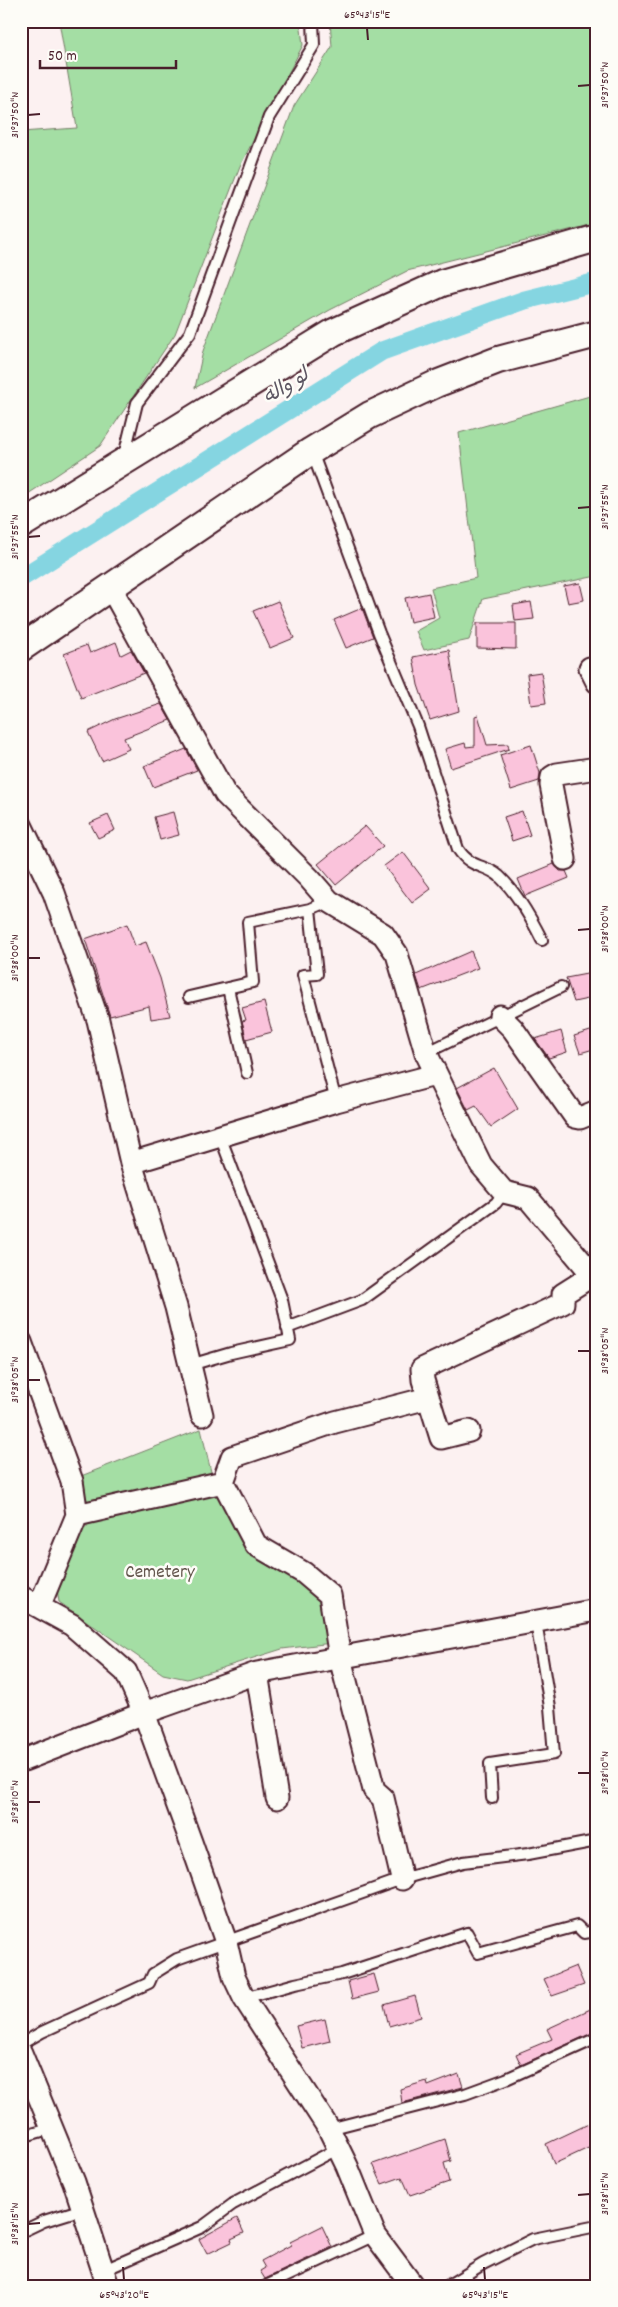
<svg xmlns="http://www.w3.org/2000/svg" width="618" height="2307" viewBox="0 0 618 2307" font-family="Dekko,'Playpen Sans Arabic',sans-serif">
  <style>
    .green { fill: #a4dea4; stroke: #777e68 }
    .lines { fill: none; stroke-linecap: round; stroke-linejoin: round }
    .canal { stroke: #85d5e1; stroke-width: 19 }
    .building { fill: #fac3db; stroke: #4a1f2b }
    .service-casing { stroke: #4a1f2b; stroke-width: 14 }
    .minor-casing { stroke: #4a1f2b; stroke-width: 25 }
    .tertiary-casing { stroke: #4a1f2b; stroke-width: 30 }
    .service { stroke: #fdfcf7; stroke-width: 10 }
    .minor { stroke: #fdfcf7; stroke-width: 21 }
    .tertiary { stroke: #fdfcf7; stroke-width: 26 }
    .ticks { fill: none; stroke: #4a1f2b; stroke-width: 2 }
    .labels { text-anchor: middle; stroke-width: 5; stroke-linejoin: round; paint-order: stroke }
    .park-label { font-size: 19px; fill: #65584f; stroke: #fdfcf7 }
    .water-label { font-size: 20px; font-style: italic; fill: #5c5662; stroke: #fdfcf7 }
    .neatline { fill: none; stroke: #4a1f2b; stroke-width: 2 }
    .ticks-label { font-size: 12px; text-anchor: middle; fill: #4a1f2b }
  </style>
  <rect width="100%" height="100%" fill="#fcf1f1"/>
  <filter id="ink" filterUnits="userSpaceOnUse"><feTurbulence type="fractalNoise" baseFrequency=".02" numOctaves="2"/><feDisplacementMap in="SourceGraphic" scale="10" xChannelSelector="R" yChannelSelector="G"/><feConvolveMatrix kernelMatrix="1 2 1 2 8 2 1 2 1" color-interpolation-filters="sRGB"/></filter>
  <g filter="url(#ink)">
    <path class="green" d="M59,21H300L303,45L240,166L175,334L100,446L22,498L21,132L77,128Z
      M330,21H597V223L407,271L330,310L195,388L203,351L294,106L332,47Z
      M597,394V576L483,599L469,640L424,650L416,631L439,618L431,588L476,578L459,433Z
      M201,1429L215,1489L248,1553L327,1598L332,1643L282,1649L187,1679L163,1674L59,1602L51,1552L87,1527L81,1476Z"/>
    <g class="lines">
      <path class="canal" d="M21,578L382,351L525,300L597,282"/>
    </g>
    <path class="building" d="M580,583L584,600L568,603L564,586Z
      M429,593L434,617L410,622L405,598Z
      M278,601L294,638L270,648L253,611Z
      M531,602L534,619L515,621L513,605Z
      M362,608L373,637L346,648L334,620Z
      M477,623H516V649L477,648Z
      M116,642L121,655L131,650L144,673L81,698L64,654L87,645L90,653Z
      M449,650L459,711L430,720L418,685L413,657Z
      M541,672L546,703L531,705L527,674Z
      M161,704L170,720L124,738L129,749L102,761L88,732L115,719Z
      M478,715L487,745L508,744L509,749L451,768L445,749L465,743L466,747L475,746V716Z
      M531,745L540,773L539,781L511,790L500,755Z
      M186,749L197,770L153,787L144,766Z
      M522,811L530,835L512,841L504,817Z
      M173,812L179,835L160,840L154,817Z
      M108,815L115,830L98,838L90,823Z
      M365,826L383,846L336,885L318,864Z
      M403,852L431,889L412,903L384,866Z
      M554,864L560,871H566L569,878L525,896L518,879Z
      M127,924L135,946L146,942L160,978L170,1016L151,1019L149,1006L110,1016L85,939Z
      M471,951L478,968L421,990L416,975Z
      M597,972V997L574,1002L566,978Z
      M264,1002L272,1032L246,1039L242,1021L246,1020L242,1008Z
      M597,1029V1048L580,1053L574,1036Z
      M561,1031L567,1052L549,1058L535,1039Z
      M494,1068L518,1109L491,1127L476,1106L468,1110L457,1088Z
      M576,1966L584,1985L552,1996L544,1979Z
      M374,1974L379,1992L352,1999L348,1981Z
      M415,1996L421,2017L389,2026L384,2005Z
      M597,2006V2031L521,2065L516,2054L552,2039L547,2029Z
      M325,2019L330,2041L302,2048L296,2026Z
      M459,2074L463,2087L402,2103L400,2089L427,2081L428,2086Z
      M597,2120V2144L554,2164L546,2144Z
      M445,2139L451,2161L444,2163L449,2182L410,2195L402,2177L382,2184L373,2164Z
      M237,2218L244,2233L231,2239L232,2242L207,2254L199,2239Z
      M322,2226L332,2247L265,2279L260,2271L265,2268L261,2261L291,2245L290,2242Z"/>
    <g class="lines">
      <g class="service-casing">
        <path id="service" d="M312,452L379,633L418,726L458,849C471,869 485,864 499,876C517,893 531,918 542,940
          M124,456L137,403L190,333L269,117L314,45L313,21
          M310,909L317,974L303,975L336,1101
          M228,988L247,1073
          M189,997L253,982L248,922L310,909L329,901
          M426,1053L561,987
          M287,1328L362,1300L496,1203L504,1192
          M190,1365L231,1353L290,1340L282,1300L220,1136
          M492,1798L490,1764L554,1754L550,1707L536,1622
          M244,1998L295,1984L342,1974L467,1933L478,1953L577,1926L584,1933L597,1931
          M21,2044L42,2032L149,1983L153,1974L177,1959L402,1879L463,1862L528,1854L597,1841
          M329,2129L465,2094L506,2079L597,2038
          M21,2137L53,2128
          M21,2232L44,2221L83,2209
          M102,2271L202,2227L233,2204L339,2148
          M266,2286L375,2235
          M447,2286L483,2264L533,2239L597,2226"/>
      </g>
      <g class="minor-casing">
        <path id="minor" d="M111,588L225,794L309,878L329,901L383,934L397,954L426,1053L481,1165L504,1192L528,1198L597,1280
          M590,668L597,682
          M21,825L54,893L98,1020L131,1163L176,1307L202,1415
          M565,859L551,785L552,777L557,774L597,768
          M500,1016L513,1029L575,1117L580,1118L597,1111
          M131,1163L336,1101L435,1075
          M21,1342L72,1481L77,1515L39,1607
          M469,1431L441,1438L423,1380L422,1369L563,1303V1294L593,1275
          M223,1482L256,1545L304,1573L330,1595L340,1658L374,1790L383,1798L402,1879
          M77,1515L223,1482L232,1457L335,1422L428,1398
          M21,1597L72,1625L126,1672L144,1713L191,1842L226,1942L234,1977L244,1998L329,2129L347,2166L375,2235L413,2286
          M257,1673L277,1798
          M21,1761L144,1713L257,1673L597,1610
          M21,2053L74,2182L108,2286"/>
      </g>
      <g class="tertiary-casing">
        <path id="tertiary" d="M21,525L334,332L442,283L597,238
          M21,648L311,451L370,415L436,384L498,360L597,334"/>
      </g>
      <use href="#service" class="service"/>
      <use href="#minor" class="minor"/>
      <use href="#tertiary" class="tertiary"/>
    </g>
  </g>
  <path class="ticks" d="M367,28L368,40M578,86L590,85M28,115L40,114M578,508L590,507M28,537L40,536M578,930L590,929M28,958H40M578,1351H590M28,1380H40M578,1773H590M28,1802H40M578,2195L590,2194M28,2224L40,2223M123,2267L124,2280M484,2267L485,2280"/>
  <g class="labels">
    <g class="park-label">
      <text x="160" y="1577">Cemetery</text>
    </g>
    <g class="water-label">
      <text transform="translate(285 385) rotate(-32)" y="7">لو واله</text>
    </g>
  </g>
  <rect width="618" height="2307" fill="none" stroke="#fdfcf7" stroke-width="55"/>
  <path d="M40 60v8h136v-8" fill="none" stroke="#4a1f2b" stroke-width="2.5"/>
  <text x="48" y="60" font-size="15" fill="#4a1f2b" stroke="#fdfcf7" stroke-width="4" paint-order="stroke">50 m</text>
  <rect x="28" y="28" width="562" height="2252" class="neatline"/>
  <g class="ticks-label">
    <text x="367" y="18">65°43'15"E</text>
    <text transform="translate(604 85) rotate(-90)" y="4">31°37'50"N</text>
    <text transform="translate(14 115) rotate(-90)" y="4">31°37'50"N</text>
    <text transform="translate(604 507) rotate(-90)" y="4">31°37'55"N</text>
    <text transform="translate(14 537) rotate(-90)" y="4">31°37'55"N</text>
    <text transform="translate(604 929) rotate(-90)" y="4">31°38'00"N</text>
    <text transform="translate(14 958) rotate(-90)" y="4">31°38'00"N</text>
    <text transform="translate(604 1351) rotate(-90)" y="4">31°38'05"N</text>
    <text transform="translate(14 1380) rotate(-90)" y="4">31°38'05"N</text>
    <text transform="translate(604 1773) rotate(-90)" y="4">31°38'10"N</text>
    <text transform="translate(14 1802) rotate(-90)" y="4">31°38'10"N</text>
    <text transform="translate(604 2194) rotate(-90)" y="4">31°38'15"N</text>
    <text transform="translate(14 2224) rotate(-90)" y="4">31°38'15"N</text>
    <text x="124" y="2298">65°43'20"E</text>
    <text x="485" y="2298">65°43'15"E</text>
  </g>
</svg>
